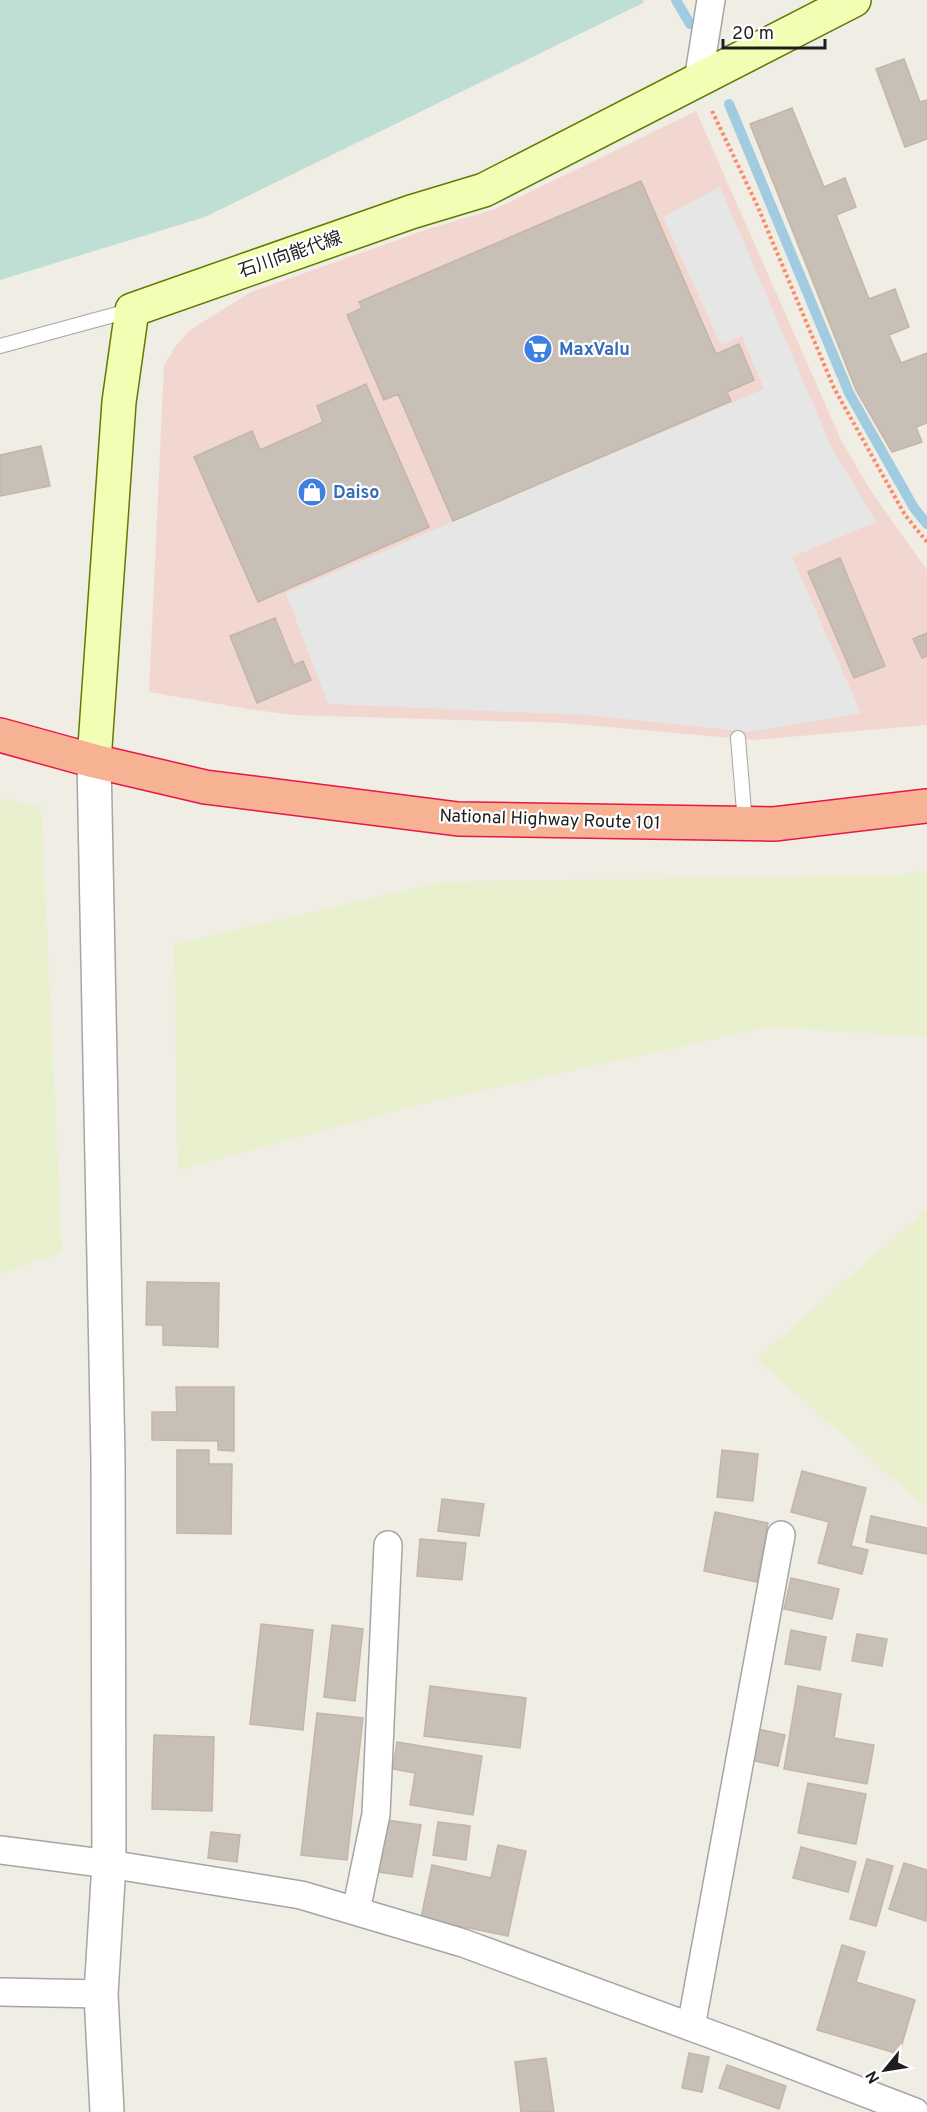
<svg xmlns="http://www.w3.org/2000/svg" width="927" height="2112" viewBox="0 0 927 2112" font-family="Overpass,'Noto Sans JP',sans-serif">
  <style>
    .commercial { fill: #f2d7d1 }
    .farmland { fill: #e9f0cd }
    .wetland { fill: #bfdfd4 }
    .parking { fill: #e6e6e6 }
    .lines { fill: none; stroke-linecap: round; stroke-linejoin: round }
    .stream { stroke: #a1cbe1; stroke-width: 10 }
    .building { fill: #c8c0b6; stroke: #c3b6a5; stroke-width: 1.5 }
    .service-casing { stroke: #a5a5a5; stroke-width: 16 }
    .minor-casing { stroke: #a5a5a5; stroke-width: 30 }
    .tertiary-casing { stroke: #a5a5a5; stroke-width: 36 }
    .secondary-casing { stroke: #5f7b00; stroke-width: 36 }
    .trunk-casing { stroke: #e71746; stroke-width: 36 }
    .path { stroke: #f86; stroke-width: 4; stroke-dasharray: 3 3; stroke-linecap: butt }
    .service { stroke: #fff; stroke-width: 14 }
    .minor { stroke: #fff; stroke-width: 27 }
    .tertiary { stroke: #fff; stroke-width: 33 }
    .secondary { stroke: #f1feb4; stroke-width: 33 }
    .trunk { stroke: #f6b293; stroke-width: 33 }
    .labels { text-anchor: middle; stroke-width: 4.5; stroke-linejoin: round; paint-order: stroke }
    .street-label { font-size: 18px; fill: #1e1e1e; stroke: #fff }
    .shop-label { font-size: 18px; font-weight: bold; fill: #366cbe; stroke: #fff; text-anchor: start }
  </style>
  <rect width="100%" height="100%" fill="#f0ede4"/>
  <path class="commercial" d="M696,111L841,440L869,488L927,570V725L754,740L564,723L293,715L248,709L149,692L164,366L175,347L190,330L251,292L425,230L495,209Z"/>
  <path class="farmland" d="M0,798L41,807L62,1252L0,1274Z
    M927,870V1037L768,1027L421,1104L178,1170L174,944L442,882L900,875Z
    M927,1209V1508L756,1359Z"/>
  <path class="wetland" d="M0,0H644L643,3L205,217L0,280Z"/>
  <path class="parking" d="M720,187L831,446L876,522L792,557L861,713L750,732L587,715L328,704L286,593L764,389L742,336L721,345L663,217Z"/>
  <g class="lines">
    <path class="stream" d="M676,0L690,24
      M729,104L849,393L914,508L927,524"/>
  </g>
  <path class="building" d="M904,59L920,102L927,100V139L905,147L876,69Z
    M792,108L824,187L845,178L856,207L836,215L869,299L895,289L909,327L889,335L901,363L927,353V423L916,427L922,442L892,452L856,390L750,124Z
    M641,181L716,354L739,344L754,380L727,392L731,401L453,521L398,394L384,400L347,315L362,308L359,302Z
    M366,384L429,527L258,602L194,457L252,431L260,450L323,422L317,406Z
    M41,446L50,486L0,496V455Z
    M840,558L885,666L854,678L808,572Z
    M275,618L294,665L303,661L311,680L257,703L230,636Z
    M927,633V656L922,658L913,639Z
    M147,1282L219,1283L218,1347L163,1345V1325H146Z
    M176,1387H234V1451L218,1450V1441L152,1440V1412H177Z
    M177,1450H209V1464H232L231,1534L177,1533Z
    M722,1450L758,1454L753,1501L717,1497Z
    M802,1471L866,1488L851,1546L868,1550L862,1574L818,1563L829,1522L791,1512Z
    M442,1499L484,1504L479,1536L438,1531Z
    M715,1512L768,1523L757,1582L704,1571Z
    M871,1516L927,1528V1554L866,1542Z
    M420,1539L466,1543L462,1580L417,1576Z
    M791,1578L839,1589L832,1619L784,1609Z
    M261,1624L313,1630L303,1730L250,1724Z
    M332,1625L363,1629L355,1701L324,1697Z
    M791,1630L826,1637L820,1670L785,1664Z
    M857,1634L887,1639L882,1666L852,1661Z
    M430,1686L526,1698L520,1748L424,1736Z
    M798,1686L841,1694L834,1738L874,1745L867,1784L784,1769Z
    M317,1713L363,1718L347,1860L301,1855Z
    M758,1729L785,1735L778,1766L751,1760Z
    M154,1735L214,1737L212,1811L152,1809Z
    M397,1742L482,1756L473,1815L410,1805L415,1773L393,1769Z
    M808,1783L866,1794L856,1844L798,1833Z
    M387,1820L421,1825L412,1877L379,1872Z
    M438,1822L470,1826L466,1860L433,1855Z
    M211,1832L240,1835L237,1862L208,1858Z
    M498,1845L526,1851L508,1936L421,1918L432,1865L491,1878Z
    M801,1847L856,1862L848,1892L793,1878Z
    M867,1859L893,1866L876,1926L850,1919Z
    M904,1863L927,1870L926,1921L889,1909Z
    M842,1945L865,1952L856,1982L915,2000L899,2054L817,2030Z
    M689,2053L709,2057L702,2092L682,2088Z
    M546,2058L554,2112H521L515,2062Z
    M727,2065L786,2086L779,2109L719,2088Z"/>
  <g class="lines">
    <g class="service-casing">
      <path id="service" d="M0,346L132,310
        M738,738L745,823"/>
    </g>
    <g class="minor-casing">
      <path id="minor" d="M698,81L711,0
        M0,1850L109,1864L301,1895L463,1943L740,2045L915,2112
        M356,1911L376,1814L388,1545
        M0,1992L101,1994
        M691,2027L781,1535"/>
    </g>
    <g class="tertiary-casing">
      <path id="tertiary" d="M94,761L108,1460L109,1864L101,1994L107,2112"/>
    </g>
    <g class="secondary-casing">
      <path id="secondary" d="M94,761L119,402L132,310L411,212L484,190L854,0"/>
    </g>
    <g class="trunk-casing">
      <path id="trunk" d="M0,735L94,761L205,787L458,819L774,824L927,806"/>
    </g>
    <path class="path" d="M712,111L757,205L834,388L905,515L927,542"/>
    <use href="#service" class="service"/>
    <use href="#minor" class="minor"/>
    <use href="#tertiary" class="tertiary"/>
    <use href="#secondary" class="secondary"/>
    <use href="#trunk" class="trunk"/>
  </g>
  <defs>
    <g id="supermarket-disc" transform="scale(1.5)"><circle r="9.5" fill="#3f7fe0" stroke="#fff"/><path d="M-6-5.5h2.5l.6 2H6L4.5 2H-2.5L-4.4-4H-6ZM-1.5 3.2a1.3 1.3 0 1 0 .1 0ZM3 3.2a1.3 1.3 0 1 0 .1 0Z" fill="#fff"/></g>
    <g id="shop-disc" transform="scale(1.5)"><circle r="9.5" fill="#3f7fe0" stroke="#fff"/><path d="M-5-2.5h2.3a2.7 3.5 0 0 1 5.4 0H5L5.5 6h-11ZM-1.5-2.5h3a1.5 2.3 0 0 0-3 0Z" fill="#fff"/></g>
  </defs>
  <g fill-rule="evenodd">
    <use href="#supermarket-disc" x="538" y="349"/>
    <use href="#shop-disc" x="312" y="492"/>
  </g>
  <g class="labels">
    <g class="street-label">
      <text transform="translate(290 254) rotate(-19)" y="6">石川向能代線</text>
      <text transform="translate(550 819) rotate(2)" y="6">National Highway Route 101</text>
    </g>
    <g class="shop-label">
      <text x="559" y="355">MaxValu</text>
      <text x="333" y="498">Daiso</text>
    </g>
  </g>
  <g transform="translate(885 2070) rotate(240)" stroke="#ffffff" stroke-width="4.5" paint-order="stroke">
  <path d="M0-4.5L10 22L0 15L-10 22Z" fill="#1e1e1e"/>
  <text y="-9" font-size="16" font-weight="bold" text-anchor="middle" fill="#1e1e1e">N</text>
  </g>
  <path d="M723 39v9h102v-9" fill="none" stroke="#1e1e1e" stroke-width="3"/>
  <text x="732" y="39" font-size="18" fill="#1e1e1e" stroke="#ffffff" stroke-width="4.5" paint-order="stroke">20 m</text>
</svg>
